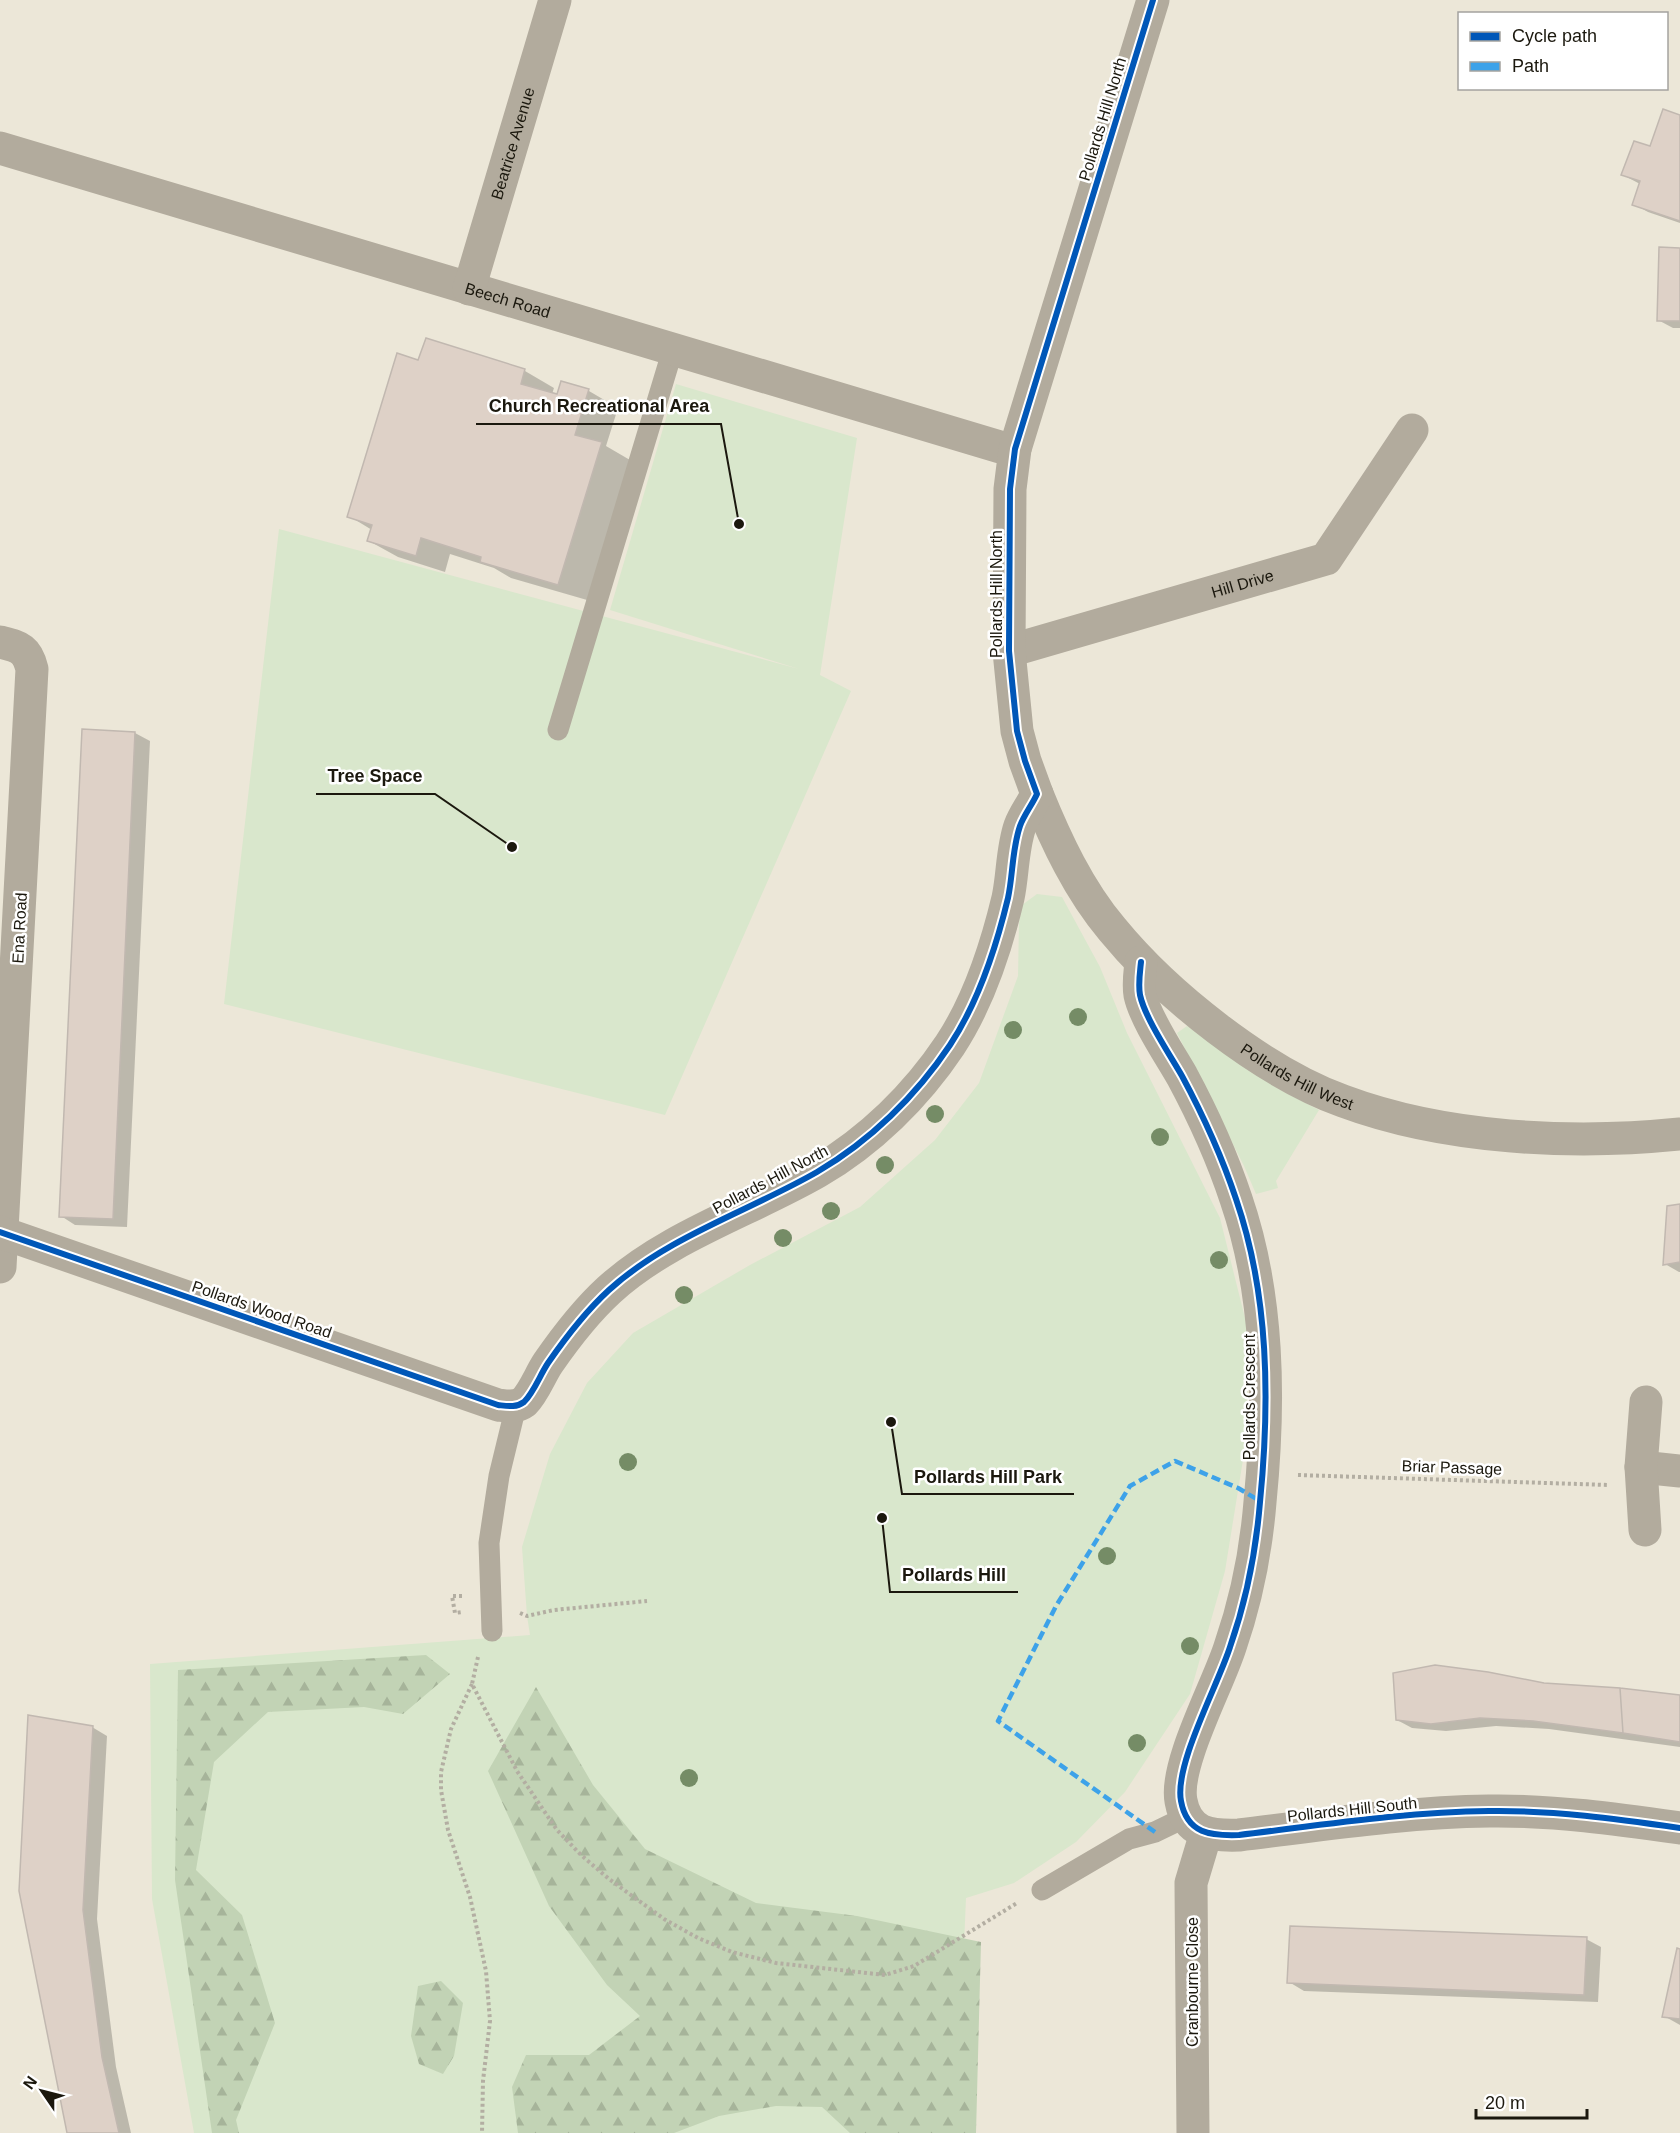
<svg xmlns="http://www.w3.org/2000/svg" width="1680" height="2133" viewBox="0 0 1680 2133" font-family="Helvetica,sans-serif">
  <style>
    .green { fill: #d9e7cc }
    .forest { fill: url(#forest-firs) }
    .shadow { fill: #0003 }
    .building { fill: #ded1c7; stroke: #c1b8b0; stroke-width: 1.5 }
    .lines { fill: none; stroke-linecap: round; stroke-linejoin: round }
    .path { stroke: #b3aea2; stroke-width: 4; stroke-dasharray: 3 3; stroke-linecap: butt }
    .service { stroke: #b2ab9d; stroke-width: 21 }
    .minor { stroke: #b2ab9d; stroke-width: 33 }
    .quiet { stroke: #3da2e9; stroke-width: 4.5; stroke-dasharray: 9 4.5; stroke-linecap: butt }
    .cycleway-casing { stroke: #fff; stroke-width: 10 }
    .cycleway { stroke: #0057b8; stroke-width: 6 }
    .tree { fill: #758c66 }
    .labels { text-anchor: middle; stroke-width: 5; stroke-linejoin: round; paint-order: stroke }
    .street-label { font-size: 16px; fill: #1b180e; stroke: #fff }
    .leader { fill: none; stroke: #1b180e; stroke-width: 2 }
    .callout-dot { fill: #1b180e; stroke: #fff; stroke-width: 2 }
    .callout-label { font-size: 18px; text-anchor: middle; font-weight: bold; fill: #1b180e; stroke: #fff; stroke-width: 5; stroke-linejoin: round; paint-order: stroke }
  </style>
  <defs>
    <pattern id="forest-firs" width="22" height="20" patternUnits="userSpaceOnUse" patternTransform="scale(1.5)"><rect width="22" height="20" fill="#c2d3b5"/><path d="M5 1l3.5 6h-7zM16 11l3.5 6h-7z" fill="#a6b49a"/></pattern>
  </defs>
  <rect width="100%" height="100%" fill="#ece7d8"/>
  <path class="green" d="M676,384L857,438L820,675L851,691L665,1115L224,1004L279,529L799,669L610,610Z
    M1037,894L1062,897L1100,967L1127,1033L1220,1218L1248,1330L1247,1435L1225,1571L1190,1694L1125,1792L1076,1842L1014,1883L966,1898L956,2133H194L152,1899L150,1664L530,1635L527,1616L522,1547L550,1454L587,1383L633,1333L750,1265L860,1207L935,1140L979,1083L1018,976L1019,923L1022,905Z
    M1187,1026L1277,1088L1319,1110L1276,1181L1278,1188L1256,1194L1244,1166L1177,1033Z"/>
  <path class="forest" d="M426,1655L450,1674L403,1714L364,1707L268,1712L214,1762L196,1870L242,1915L275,2023L236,2120L239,2133H212L175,1880L178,1670Z
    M536,1687L593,1785L645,1849L756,1903L857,1916L981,1942L976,2133H850L822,2107L776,2106L719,2116L674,2133H518L512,2087L526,2055H589L640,2016L607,1985L549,1906L488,1771Z
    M441,1981L463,2003L454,2056L443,2074L419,2064L411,2036L418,1986Z"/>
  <path class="shadow" d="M1680,117V223L1648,212L1634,204L1640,184L1623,175Z
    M1680,249V328H1673L1658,320Z
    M427,340L525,371L554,388L552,394L558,396L562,383L589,391L618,408L606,446L630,460L587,600L511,578L494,568L450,554L445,572L398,557L369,541L372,530L349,516Z
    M83,731L135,733L150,741L127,1227L75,1225L61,1216Z
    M1680,1205V1272H1679L1665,1264Z
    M1680,1697V1747L1549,1729L1496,1726L1446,1731L1412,1728L1397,1720Z
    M92,1727L107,1736L97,1919L116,2067L131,2133H68Z
    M1586,1939L1601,1947L1598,2002L1304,1991L1289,1982Z
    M1680,1950V2025L1664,2016Z"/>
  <path class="building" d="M1663,109L1680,115V221L1632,205L1640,181L1621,175L1634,141L1650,146Z
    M1659,247L1680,248V321H1657Z
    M426,338L525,369L521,384L557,394L561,381L589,389L575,435L602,442L558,585L480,562L481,557L421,538L416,556L367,541L372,525L347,517L397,353L418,360Z
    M82,729L135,732L113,1219L59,1217Z
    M1680,1204V1262L1663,1265L1667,1206Z
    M1435,1665L1488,1672L1544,1683L1620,1688L1623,1733L1533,1721L1480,1718L1431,1724L1396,1720L1393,1673Z
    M1620,1688L1680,1695V1742L1623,1733Z
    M28,1715L93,1726L83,1910L102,2057L119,2133H67L19,1891Z
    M1290,1926L1587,1937L1584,1995L1287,1983Z
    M1677,1948L1680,1949V2019L1662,2017Z"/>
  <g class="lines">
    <path class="path" d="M1298,1475L1609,1485
      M462,1596H452L455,1613L462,1612
      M520,1613L527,1616L554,1610L647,1601
      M478,1657L472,1684L517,1771L557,1830L581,1855L609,1879L664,1919L698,1938L732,1952L776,1963L885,1975L914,1966L1017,1903
      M472,1684L451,1729L441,1772V1790L448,1830L470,1897L486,1971L490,2021L483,2081L482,2133"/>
    <path class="service" d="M558,730L673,349
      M492,1631L489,1543L499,1476L516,1406
      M1042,1890L1129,1839L1155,1832L1186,1817"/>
    <g class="minor">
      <path id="s1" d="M0,148L1000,447L1015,449"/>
      <path id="s2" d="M469,289L555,0"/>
      <path d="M0,642C19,647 27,648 32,669L0,1267"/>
      <path id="s3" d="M1009,651L1326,559L1412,430"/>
      <path id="s4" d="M1037,794C1056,841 1079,890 1112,929C1166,995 1263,1072 1343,1101C1445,1139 1572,1145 1680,1134"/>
      <path d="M1141,962C1140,972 1138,984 1140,995C1145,1018 1170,1055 1182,1076C1203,1115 1222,1157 1236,1199C1269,1295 1270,1401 1260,1502C1256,1551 1246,1601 1230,1647C1218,1685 1174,1765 1181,1801C1187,1834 1211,1836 1239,1835C1322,1825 1405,1812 1489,1811C1553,1810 1617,1819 1680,1828"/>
      <path d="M0,1232L498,1405C507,1406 516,1408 524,1402C534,1392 540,1375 548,1363C566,1337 585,1312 609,1290C667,1237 749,1211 817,1172C870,1141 916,1096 950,1045C979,1001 996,948 1008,898C1013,875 1012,849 1020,826C1024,815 1032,805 1037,794L1025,761L1017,731L1009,651L1010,489L1015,449L1153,0"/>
      <path d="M1641,1467L1680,1471"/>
      <path d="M1645,1530L1641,1467L1646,1402"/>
      <path d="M1193,2133L1191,1883L1206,1833"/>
    </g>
    <path class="quiet" d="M1155,1832L998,1721L1056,1606L1130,1486L1175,1461L1238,1488L1260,1501"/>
    <g class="cycleway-casing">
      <path id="cycleway" d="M1141,962C1140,972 1138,984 1140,995C1145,1018 1170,1055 1182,1076C1203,1115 1222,1157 1236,1199C1269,1295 1270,1401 1260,1502C1256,1551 1246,1601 1230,1647C1218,1685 1174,1765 1181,1801C1187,1834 1211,1836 1239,1835C1322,1825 1405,1812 1489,1811C1553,1810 1617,1819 1680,1828
        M0,1232L498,1405C507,1406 516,1408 524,1402C534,1392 540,1375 548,1363C566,1337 585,1312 609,1290C667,1237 749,1211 817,1172C870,1141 916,1096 950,1045C979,1001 996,948 1008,898C1013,875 1012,849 1020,826C1024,815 1032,805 1037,794L1025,761L1017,731L1009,651L1010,489L1015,449L1153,0"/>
    </g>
    <use href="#cycleway" class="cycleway"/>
  </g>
  <g class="tree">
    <circle cx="1078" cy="1017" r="9"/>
    <circle cx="1013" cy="1030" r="9"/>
    <circle cx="935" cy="1114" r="9"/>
    <circle cx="1160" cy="1137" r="9"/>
    <circle cx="885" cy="1165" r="9"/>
    <circle cx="831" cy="1211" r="9"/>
    <circle cx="783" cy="1238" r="9"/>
    <circle cx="1219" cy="1260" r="9"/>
    <circle cx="684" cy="1295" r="9"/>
    <circle cx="628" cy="1462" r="9"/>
    <circle cx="1107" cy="1556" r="9"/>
    <circle cx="1190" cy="1646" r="9"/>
    <circle cx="1137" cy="1743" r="9"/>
    <circle cx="689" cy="1778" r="9"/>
  </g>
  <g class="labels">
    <g class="street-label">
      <text transform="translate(1102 119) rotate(-73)" y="6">Pollards Hill North</text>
      <text dy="6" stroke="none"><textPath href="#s2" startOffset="152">Beatrice Avenue</textPath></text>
      <text dy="6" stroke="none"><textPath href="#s1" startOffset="530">Beech Road</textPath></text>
      <text dy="6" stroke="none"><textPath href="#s3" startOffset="243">Hill Drive</textPath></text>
      <text transform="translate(996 594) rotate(-90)" y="6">Pollards Hill North</text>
      <text transform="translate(19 928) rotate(-87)" y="6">Ena Road</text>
      <text dy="6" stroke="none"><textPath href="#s4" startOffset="394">Pollards Hill West</textPath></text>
      <text transform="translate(770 1179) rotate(-28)" y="6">Pollards Hill North</text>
      <text transform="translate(262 1309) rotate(19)" y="6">Pollards Wood Road</text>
      <text transform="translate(1249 1397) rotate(-90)" y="6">Pollards Crescent</text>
      <text transform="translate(1452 1467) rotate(2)" y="6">Briar Passage</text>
      <text transform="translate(1352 1809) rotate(-6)" y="6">Pollards Hill South</text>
      <text transform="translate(1192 1982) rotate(-90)" y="6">Cranbourne Close</text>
    </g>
  </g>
  <path class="leader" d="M739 524L721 424H476M512 847L435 794H316M891 1422L902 1494H1074M882 1518L890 1592H1018"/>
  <g class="callout-dot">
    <circle cx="739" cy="524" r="6"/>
    <circle cx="512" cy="847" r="6"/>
    <circle cx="891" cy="1422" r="6"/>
    <circle cx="882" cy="1518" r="6"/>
  </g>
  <g class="callout-label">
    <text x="599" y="412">Church Recreational Area</text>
    <text x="375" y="782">Tree Space</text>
    <text x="988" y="1483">Pollards Hill Park</text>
    <text x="954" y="1581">Pollards Hill</text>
  </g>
  <rect x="1458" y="12" width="210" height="78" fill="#ffffff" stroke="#a4a39f" stroke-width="1.5"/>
  <rect x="1470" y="32" width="30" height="9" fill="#0057b8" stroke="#a4a39f" stroke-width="1.5"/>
  <text x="1512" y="42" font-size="18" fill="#1b180e">Cycle path</text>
  <rect x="1470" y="62" width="30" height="9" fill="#3da2e9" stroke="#a4a39f" stroke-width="1.5"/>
  <text x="1512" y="72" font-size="18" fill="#1b180e">Path</text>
  <g transform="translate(42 2091) rotate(305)" stroke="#ffffff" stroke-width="4.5" paint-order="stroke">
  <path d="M0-4.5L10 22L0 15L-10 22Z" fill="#1b180e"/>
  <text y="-9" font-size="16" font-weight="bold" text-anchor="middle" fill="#1b180e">N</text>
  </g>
  <path d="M1476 2109v9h111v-9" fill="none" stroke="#1b180e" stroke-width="3"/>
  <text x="1485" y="2109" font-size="18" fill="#1b180e" stroke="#ffffff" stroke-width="4.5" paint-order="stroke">20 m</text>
</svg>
